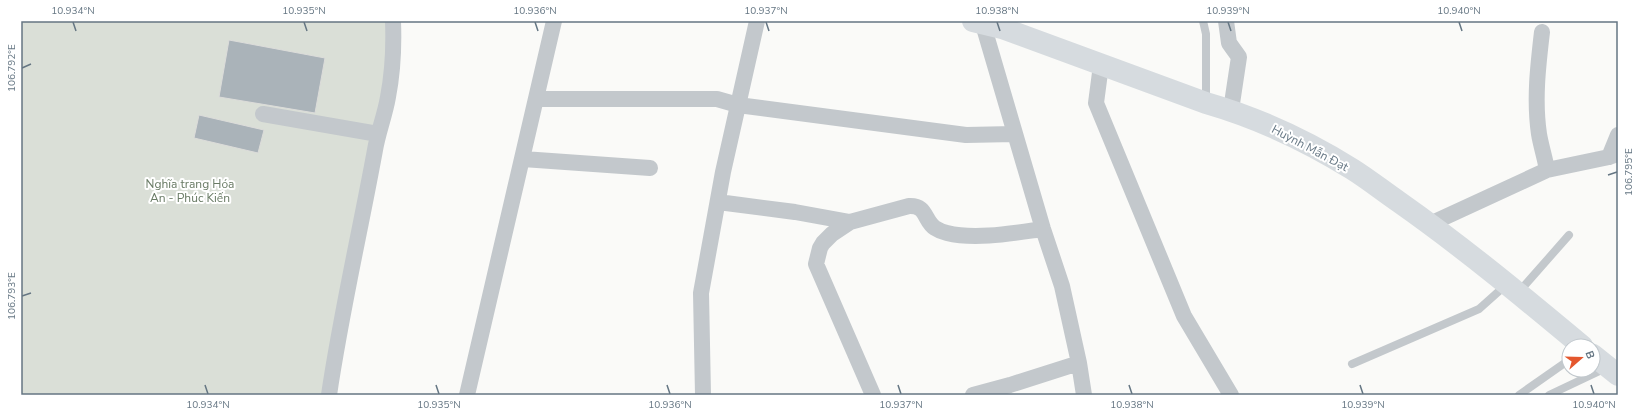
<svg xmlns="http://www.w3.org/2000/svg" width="1639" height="416" viewBox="0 0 1639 416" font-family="'Nunito Sans',sans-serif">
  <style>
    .green { fill: #dadfd7 }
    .building { fill: #aab3b9; stroke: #dcdcda }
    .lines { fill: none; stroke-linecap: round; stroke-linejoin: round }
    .path { stroke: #bbbfc2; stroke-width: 2.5; stroke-dasharray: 2 2; stroke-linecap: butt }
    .lane { stroke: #c3c8cc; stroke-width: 8 }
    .street { stroke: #c3c8cc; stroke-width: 16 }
    .secondary { stroke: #d6dbdf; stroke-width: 22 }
    .ticks { fill: none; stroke: #657683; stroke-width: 1.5 }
    .labels { text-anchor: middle; stroke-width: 4; stroke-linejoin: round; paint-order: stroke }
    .street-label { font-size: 12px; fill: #657683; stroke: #fff }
    .park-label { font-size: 12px; fill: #687a64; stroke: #fff }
    .neatline { fill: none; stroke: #657683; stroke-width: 1.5 }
    .ticks-label { font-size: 10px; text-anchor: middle; fill: #657683 }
  </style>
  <rect width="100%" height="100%" fill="#fafaf8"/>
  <path class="green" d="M21,21H388L389,59L325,395H21Z"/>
  <path class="building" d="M229,40L325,58L315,113L219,97Z
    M199,115L264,130L258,153L194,138Z"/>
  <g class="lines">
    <path class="path" d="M21,394L22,395"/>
    <path class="lane" d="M1203,21L1206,34V102
      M1518,293L1569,235
      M1352,364L1479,309L1507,284
      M1519,395L1569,360
      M1549,395L1606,368"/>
    <path class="street" d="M982,21L1043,229L1062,286L1079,363L1084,395
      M1226,21L1229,43L1239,57L1231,110
      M1542,32C1538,66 1534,100 1539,134C1541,146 1545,158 1547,170
      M1101,65L1096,103L1184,316L1231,395
      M536,99H717L738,105L966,135L1014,134
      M263,114L378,134
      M1609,157L1618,135
      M523,159L650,168
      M718,202L795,212L850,222
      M1430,224L1547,170L1609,157L1618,154
      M329,395C341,313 360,232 375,150C378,132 385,115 388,97C393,71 394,47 393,21
      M467,395L554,21
      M703,395L701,293L723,172L757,21
      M873,395L816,264L820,248L823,243L832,234L850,222L909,206C927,205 924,221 935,228C938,230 943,232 947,233C975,240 1014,233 1043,229
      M973,395L1010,385L1079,363"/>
    <path class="secondary" d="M973,21L1002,28L1206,103C1258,118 1307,141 1352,169C1368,179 1383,191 1399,202C1463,247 1522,296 1582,346
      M1593,355L1618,375"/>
  </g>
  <path class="ticks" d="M73,22L76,31M304,22L307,31M535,22L538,31M766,22L769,31M997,22L1000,31M1228,22L1231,31M1459,22L1462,31M22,68L31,64M1608,175L1617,172M22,296L31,293M205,385L208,394M436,385L439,394M667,385L670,394M898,385L901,394M1129,385L1132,394M1360,385L1363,394M1591,385L1594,394"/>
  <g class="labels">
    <g class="street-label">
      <text transform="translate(1310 148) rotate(28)" y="4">Huỳnh Mẫn Đạt</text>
    </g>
    <g class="park-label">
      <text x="190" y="188">Nghĩa trang Hóa<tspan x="190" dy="14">An - Phúc Kiến</tspan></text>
    </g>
  </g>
  <rect width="1639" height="416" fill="none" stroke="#ffffff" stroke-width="44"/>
  <g transform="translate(1581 358) rotate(70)"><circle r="19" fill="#ffffff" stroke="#c1c8cd"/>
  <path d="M0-3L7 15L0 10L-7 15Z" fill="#e4572e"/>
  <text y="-6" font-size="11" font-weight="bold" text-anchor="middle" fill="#657683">B</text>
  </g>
  <rect x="22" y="22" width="1595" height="372" class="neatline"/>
  <g class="ticks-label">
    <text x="73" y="14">10.934°N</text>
    <text x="304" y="14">10.935°N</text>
    <text x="535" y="14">10.936°N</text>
    <text x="766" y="14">10.937°N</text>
    <text x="997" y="14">10.938°N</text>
    <text x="1228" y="14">10.939°N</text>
    <text x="1459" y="14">10.940°N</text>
    <text transform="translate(11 68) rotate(-90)" y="4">106.792°E</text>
    <text transform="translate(1628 172) rotate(-90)" y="4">106.795°E</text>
    <text transform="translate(11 296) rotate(-90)" y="4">106.793°E</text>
    <text x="208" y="408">10.934°N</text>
    <text x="439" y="408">10.935°N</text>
    <text x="670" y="408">10.936°N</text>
    <text x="901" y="408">10.937°N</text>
    <text x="1132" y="408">10.938°N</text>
    <text x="1363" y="408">10.939°N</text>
    <text x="1594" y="408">10.940°N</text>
  </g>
</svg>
